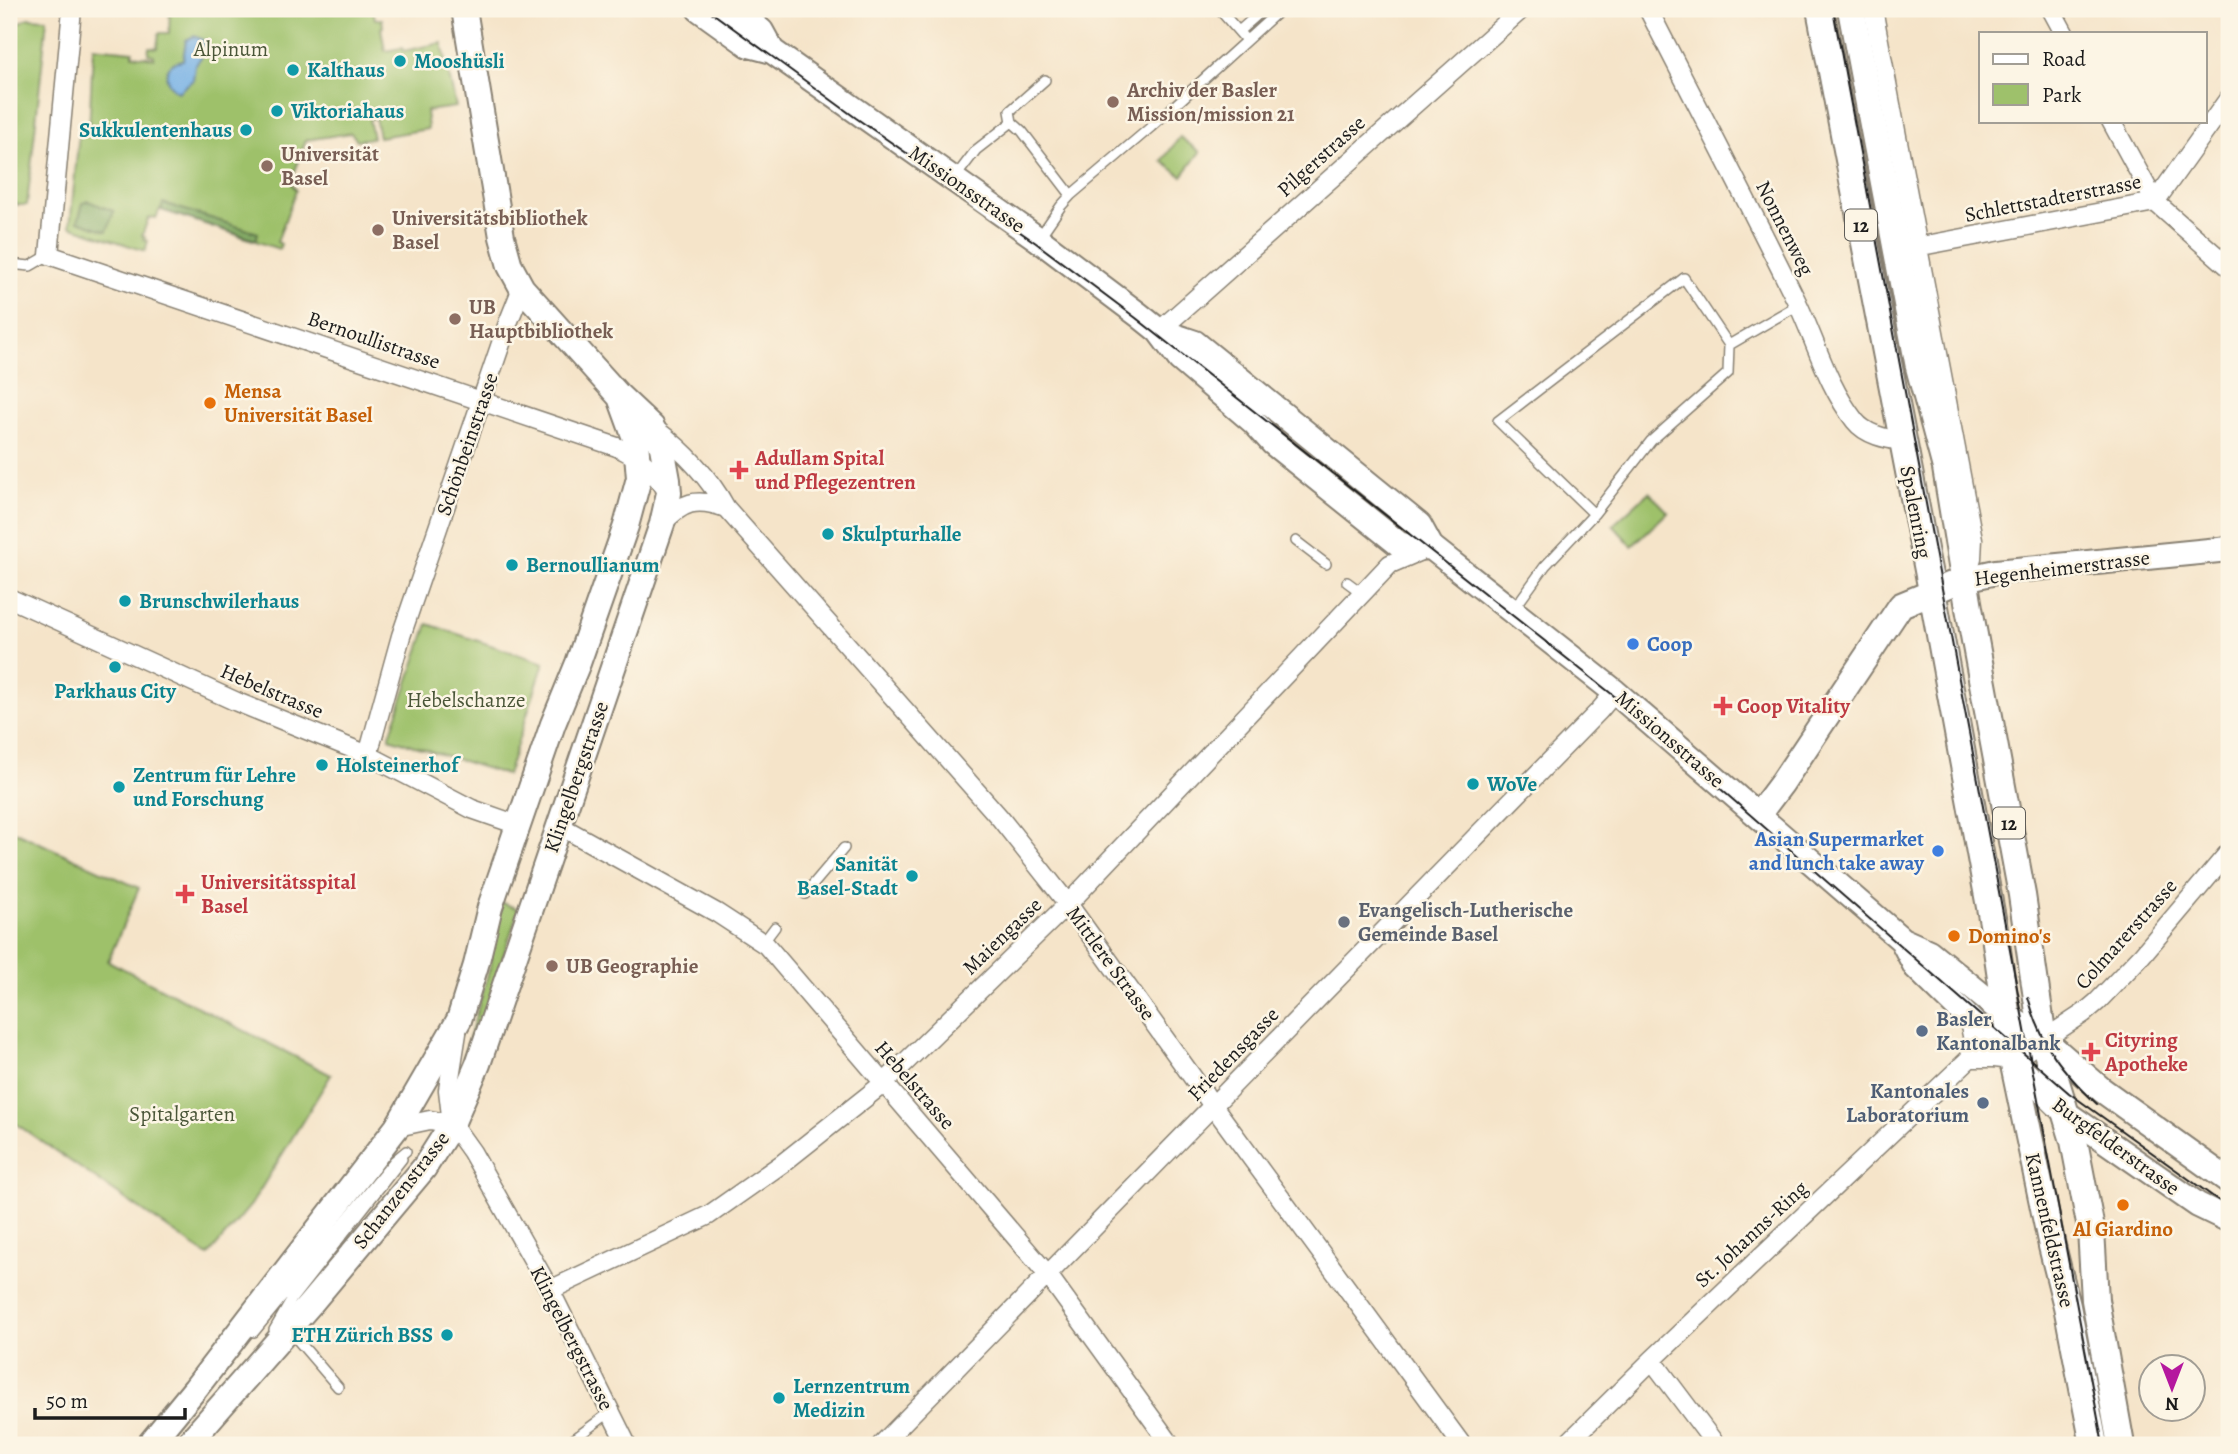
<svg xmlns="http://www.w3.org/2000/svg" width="2238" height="1454" viewBox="0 0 2238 1454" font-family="Alegreya,serif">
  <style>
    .green { fill: #9ec16b; stroke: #5d6e44; stroke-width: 2 }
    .forest { fill: #7ea75f; stroke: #4d623e; stroke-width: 2 }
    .water { fill: #74b0e6; stroke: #486681; stroke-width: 2 }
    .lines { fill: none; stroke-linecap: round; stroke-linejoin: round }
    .lane-casing { stroke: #888072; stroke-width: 12 }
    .street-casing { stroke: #888072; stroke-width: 21 }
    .secondary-casing { stroke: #888072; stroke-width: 28 }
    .primary-casing { stroke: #888072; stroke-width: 30 }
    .lane { stroke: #fff; stroke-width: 9 }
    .street { stroke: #fff; stroke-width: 18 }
    .secondary { stroke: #fff; stroke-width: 24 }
    .primary { stroke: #fff; stroke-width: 26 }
    .tram { stroke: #1c1c1c; stroke-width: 2 }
    .culture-dot { fill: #0f9aa8; stroke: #fcf5e5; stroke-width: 2.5 }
    .education-dot { fill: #8d6e63; stroke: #fcf5e5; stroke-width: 2.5 }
    .food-dot { fill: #e8710a; stroke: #fcf5e5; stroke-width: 2.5 }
    .health-dot { fill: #e0444e; stroke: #fcf5e5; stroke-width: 2.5 }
    .shop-dot { fill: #3f7fe0; stroke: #fcf5e5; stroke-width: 2.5 }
    .worship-dot { fill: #6b7280; stroke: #fcf5e5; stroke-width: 2.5 }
    .service-dot { fill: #5c6f8a; stroke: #fcf5e5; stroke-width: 2.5 }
    .labels { text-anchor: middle; stroke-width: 5; stroke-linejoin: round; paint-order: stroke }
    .shield { fill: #fcf5e5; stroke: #5f5d58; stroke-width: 2 }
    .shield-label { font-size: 19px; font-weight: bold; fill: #1c1c1c }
    .park-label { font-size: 21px; fill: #4a5638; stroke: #fcf5e5 }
    .culture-label { font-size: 21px; font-weight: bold; fill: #0d838f; stroke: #fcf5e5; text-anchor: start }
    .education-label { font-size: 21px; font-weight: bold; fill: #785e54; stroke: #fcf5e5; text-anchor: start }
    .street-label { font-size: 21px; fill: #1c1c1c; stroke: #fcf5e5 }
    .food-label { font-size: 21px; font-weight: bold; fill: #c56008; stroke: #fcf5e5; text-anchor: start }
    .health-label { font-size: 21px; font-weight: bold; fill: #be3a42; stroke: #fcf5e5; text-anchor: start }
    .shop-label { font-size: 21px; font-weight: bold; fill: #366cbe; stroke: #fcf5e5; text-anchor: start }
    .worship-label { font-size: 21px; font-weight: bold; fill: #5b616d; stroke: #fcf5e5; text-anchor: start }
    .service-label { font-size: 21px; font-weight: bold; fill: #4e5e75; stroke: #fcf5e5; text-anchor: start }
  </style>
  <rect width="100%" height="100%" fill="#fcf5e5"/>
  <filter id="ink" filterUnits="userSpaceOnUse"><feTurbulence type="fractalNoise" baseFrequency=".0143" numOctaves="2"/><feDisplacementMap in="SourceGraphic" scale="14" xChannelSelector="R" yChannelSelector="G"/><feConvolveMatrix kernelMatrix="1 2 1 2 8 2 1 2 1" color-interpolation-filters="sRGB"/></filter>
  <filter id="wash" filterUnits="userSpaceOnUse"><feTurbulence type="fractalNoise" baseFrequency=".00686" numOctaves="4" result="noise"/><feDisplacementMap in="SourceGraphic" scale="28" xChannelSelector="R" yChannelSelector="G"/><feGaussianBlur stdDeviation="1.57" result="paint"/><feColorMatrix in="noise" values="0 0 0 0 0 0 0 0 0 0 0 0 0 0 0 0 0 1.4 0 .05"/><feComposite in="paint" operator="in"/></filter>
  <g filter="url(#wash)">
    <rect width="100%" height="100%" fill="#f5e4c9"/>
    <path class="green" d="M170,9H373L375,19H382L383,27L381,28L385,51L402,48L403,51L442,43L456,107L426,111L428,129L379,137L375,118L369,119L373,138L357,140L351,133L306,140L291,183L296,190L277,242L281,244L279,249L160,209L156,218L152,217L148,219L142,236L145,237L144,240L148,241L145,251L70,226L79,133L89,132L93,47L133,51V55L154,58V55L148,54L149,47L157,48L159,33H169Z
      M28,18L47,19L27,205H17L9,198V29Z
      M1180,137L1200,152L1182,176L1162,161Z
      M1649,492L1668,512L1632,546L1613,525Z
      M428,624L544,663L507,775L389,738Z
      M9,829L139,888L108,961L331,1075L251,1205L208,1256L9,1119Z
      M500,902L519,909L468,1063L463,1059L490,967L493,929Z"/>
    <path class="forest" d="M88,201L114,211L107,231L78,221L83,203Z
      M163,203L258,233L256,240L161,210Z"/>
    <path class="water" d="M194,36L203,40L204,53L195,66L193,80L178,92C161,82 163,63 183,60L186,40Z"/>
  </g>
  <g filter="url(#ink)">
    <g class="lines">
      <g class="lane-casing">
        <path id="lane" d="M1219,9L1246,40
          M1239,31L1264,9
          M1045,80L1010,111L1012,122L1022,131L1071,195
          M954,179L976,150L1012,122
          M1039,238L1061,206L1071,195L1151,127L1281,9
          M9,264L30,266L49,255
          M1594,514L1651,441L1728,373L1729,345L1798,305
          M1296,541L1326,564
          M1347,582L1362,593
          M1514,609L1545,566L1594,514L1498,421L1684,278L1729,345
          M805,894L844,848
          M763,943L775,927
          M274,1330L292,1299L402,1159
          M289,1330L338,1387
          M254,1332L394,1161L406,1151
          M566,1445L609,1413"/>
      </g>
      <g class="street-casing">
        <path id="street" d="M72,9L49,255L617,447C645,460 651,469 669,493
          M1648,9C1698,107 1749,204 1797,302C1816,342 1827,385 1855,421C1866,435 1886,439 1903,441
          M1873,9L1973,539L1972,558L1968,569
          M2051,9L2064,33
          M2111,121L2155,202L2229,267
          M1916,247L2155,202L2229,98
          M1159,331L1522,9
          M655,429C683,450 709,477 726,508L1000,818L1068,904L1214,1107L1462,1445
          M662,524C682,502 696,497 726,508
          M9,598L237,702L368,755L472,809L518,825
          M368,755L401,636L508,323L522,288
          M560,826L717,913L766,945L1048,1275L1171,1445
          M457,1033L448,1090L452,1124L472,1152L550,1290L627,1445
          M1970,1058H1994L2013,1060L2084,1013L2097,1002L2142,955L2229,852
          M397,1127L430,1120L452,1124
          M550,1290L709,1215L783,1163L884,1083L1068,904L1390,564L1425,549
          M1652,1360L1716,1445
          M881,1445L1599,711L1615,692
          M1566,1445L1652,1360L1970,1058L1973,1040L1968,1017"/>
      </g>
      <g class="secondary-casing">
        <path id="secondary" d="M699,9L749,45L772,51
          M734,9L761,31L772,51L1038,239L1139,315L1159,331L1180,359L1254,422L1273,443L1399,544L1411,548L1431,547
          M1159,331L1195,343L1419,525L1431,547L1615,692L1902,940L1929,952L2007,1016L2043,1039L2102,1090L2229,1181
          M1758,815L1782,783L1901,605L1964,579L1996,572L2229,549
          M1902,940L1916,967L2067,1114L2198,1205L2229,1220
          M149,1445L195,1389L397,1127L459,1020L476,965L490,907L553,724L578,663L626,526L639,478L636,441L621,400
          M187,1445L311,1303L424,1168L452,1124L478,1064L662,524L669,493L668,480L662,447L652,427L619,396L522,288L510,266L502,237L464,9"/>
      </g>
      <g class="primary-casing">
        <path id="primary" d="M1820,9L1932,591L1994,929L2013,1060L2052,1246L2067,1306L2094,1445
          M1851,9L1919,367L1946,468L1969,608L2022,895L2043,1039L2074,1141L2091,1229L2095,1300L2121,1445"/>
      </g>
      <use href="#lane" class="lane"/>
      <use href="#street" class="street"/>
      <use href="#secondary" class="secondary"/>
      <use href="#primary" class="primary"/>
      <path class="tram" d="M707,9L856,118L1036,243L1136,318L1613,695L2069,1093L2229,1208
        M1833,9L2103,1445
        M2028,997C2041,1045 2062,1071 2097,1104"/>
    </g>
  </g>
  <g class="culture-dot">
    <circle cx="400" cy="61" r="7"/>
    <circle cx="293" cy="70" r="7"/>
    <circle cx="277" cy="111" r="7"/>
    <circle cx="246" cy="130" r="7"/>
    <circle cx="828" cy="534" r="7"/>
    <circle cx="512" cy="565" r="7"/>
    <circle cx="125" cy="601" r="7"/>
    <circle cx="115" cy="667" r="7"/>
    <circle cx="322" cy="765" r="7"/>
    <circle cx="1473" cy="784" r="7"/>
    <circle cx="119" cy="787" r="7"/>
    <circle cx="912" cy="876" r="7"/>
    <circle cx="447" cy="1335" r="7"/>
    <circle cx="779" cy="1398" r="7"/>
  </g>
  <g class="education-dot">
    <circle cx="1113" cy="102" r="7"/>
    <circle cx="267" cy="166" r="7"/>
    <circle cx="378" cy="230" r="7"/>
    <circle cx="455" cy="319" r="7"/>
    <circle cx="552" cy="966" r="7"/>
  </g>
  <g class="food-dot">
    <circle cx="210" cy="403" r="7"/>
    <circle cx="1954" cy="936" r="7"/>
    <circle cx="2123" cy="1205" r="7"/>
  </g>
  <g class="health-dot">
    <path d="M735.5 459.5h7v7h7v7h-7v7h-7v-7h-7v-7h7z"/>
    <path d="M1719.5 695.5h7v7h7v7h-7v7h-7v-7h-7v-7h7z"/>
    <path d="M181.5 883.5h7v7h7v7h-7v7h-7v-7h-7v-7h7z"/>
    <path d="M2087.5 1041.5h7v7h7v7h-7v7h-7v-7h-7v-7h7z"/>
  </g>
  <g class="shop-dot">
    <circle cx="1633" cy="644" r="7"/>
    <circle cx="1938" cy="851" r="7"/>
  </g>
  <circle class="worship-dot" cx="1344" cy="922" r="7"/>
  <g class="service-dot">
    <circle cx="1922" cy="1031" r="7"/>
    <circle cx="1983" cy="1103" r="7"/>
  </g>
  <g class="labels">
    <g class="shield">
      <rect x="1845" y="209.5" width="32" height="31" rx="5"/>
      <rect x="1993" y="807.5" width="32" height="31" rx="5"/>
    </g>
    <g class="shield-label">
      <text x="1861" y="232">12</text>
      <text x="2009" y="830">12</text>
    </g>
    <g class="park-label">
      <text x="231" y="56">Alpinum</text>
      <text x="466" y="707">Hebelschanze</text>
      <text x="182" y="1121">Spitalgarten</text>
    </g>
    <g class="culture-label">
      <text x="414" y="68">Mooshüsli</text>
      <text x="307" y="77">Kalthaus</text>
      <text x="291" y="118">Viktoriahaus</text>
      <text x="232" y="137" text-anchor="end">Sukkulentenhaus</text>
      <text x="842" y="541">Skulpturhalle</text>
      <text x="526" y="572">Bernoullianum</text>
      <text x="139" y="608">Brunschwilerhaus</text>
      <text x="115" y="698" text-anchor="middle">Parkhaus City</text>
      <text x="336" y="772">Holsteinerhof</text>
      <text x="133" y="782">Zentrum für Lehre<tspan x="133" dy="24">und Forschung</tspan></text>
      <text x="1487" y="791">WoVe</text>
      <text x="898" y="871" text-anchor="end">Sanität<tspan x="898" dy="24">Basel-Stadt</tspan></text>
      <text x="433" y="1342" text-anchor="end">ETH Zürich BSS</text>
      <text x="793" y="1393">Lernzentrum<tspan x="793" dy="24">Medizin</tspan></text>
    </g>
    <g class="education-label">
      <text x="1127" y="97">Archiv der Basler<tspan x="1127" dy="24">Mission/mission 21</tspan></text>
      <text x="281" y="161">Universität<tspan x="281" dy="24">Basel</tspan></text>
      <text x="392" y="225">Universitätsbibliothek<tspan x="392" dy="24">Basel</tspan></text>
      <text x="469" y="314">UB<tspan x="469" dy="24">Hauptbibliothek</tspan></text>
      <text x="566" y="973">UB Geographie</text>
    </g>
    <g class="street-label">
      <text transform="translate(1321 156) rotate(-42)" y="7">Pilgerstrasse</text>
      <text transform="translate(967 189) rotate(35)" y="7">Missionsstrasse</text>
      <text transform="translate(2053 198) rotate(-11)" y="7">Schlettstadterstrasse</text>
      <text transform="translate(1785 228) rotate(63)" y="7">Nonnenweg</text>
      <text transform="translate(374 340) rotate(19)" y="7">Bernoullistrasse</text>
      <text transform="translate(467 444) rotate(-71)" y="7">Schönbeinstrasse</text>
      <text transform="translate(1916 512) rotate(79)" y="7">Spalenring</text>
      <text transform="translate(2062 568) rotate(-7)" y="7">Hegenheimerstrasse</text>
      <text transform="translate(272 691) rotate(23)" y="7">Hebelstrasse</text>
      <text transform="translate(1670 739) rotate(41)" y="7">Missionsstrasse</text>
      <text transform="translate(576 777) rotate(-71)" y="7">Klingelbergstrasse</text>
      <text transform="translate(2126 934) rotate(-48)" y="7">Colmarerstrasse</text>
      <text transform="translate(1002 936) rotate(-44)" y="7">Maiengasse</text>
      <text transform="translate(1111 963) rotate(54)" y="7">Mittlere Strasse</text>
      <text transform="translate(1233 1054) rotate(-46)" y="7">Friedensgasse</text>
      <text transform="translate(915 1085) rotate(49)" y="7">Hebelstrasse</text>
      <text transform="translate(2116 1146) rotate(36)" y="7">Burgfelderstrasse</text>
      <text transform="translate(401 1190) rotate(-52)" y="7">Schanzenstrasse</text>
      <text transform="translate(2050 1230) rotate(77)" y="7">Kannenfeldstrasse</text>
      <text transform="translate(1751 1234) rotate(-43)" y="7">St. Johanns-Ring</text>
      <text transform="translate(572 1338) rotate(63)" y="7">Klingelbergstrasse</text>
    </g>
    <g class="food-label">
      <text x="224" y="398">Mensa<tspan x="224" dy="24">Universität Basel</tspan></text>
      <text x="1968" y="943">Domino's</text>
      <text x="2123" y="1236" text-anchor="middle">Al Giardino</text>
    </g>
    <g class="health-label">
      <text x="755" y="465">Adullam Spital<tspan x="755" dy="24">und Pflegezentren</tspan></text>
      <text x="1737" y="713">Coop Vitality</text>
      <text x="201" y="889">Universitätsspital<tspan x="201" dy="24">Basel</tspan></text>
      <text x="2105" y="1047">Cityring<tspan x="2105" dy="24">Apotheke</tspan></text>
    </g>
    <g class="shop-label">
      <text x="1647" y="651">Coop</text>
      <text x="1924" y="846" text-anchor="end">Asian Supermarket<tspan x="1924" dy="24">and lunch take away</tspan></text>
    </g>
    <g class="worship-label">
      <text x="1358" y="917">Evangelisch-Lutherische<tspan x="1358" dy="24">Gemeinde Basel</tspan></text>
    </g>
    <g class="service-label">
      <text x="1936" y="1026">Basler<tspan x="1936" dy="24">Kantonalbank</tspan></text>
      <text x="1969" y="1098" text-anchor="end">Kantonales<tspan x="1969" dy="24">Laboratorium</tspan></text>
    </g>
  </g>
  <rect width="2238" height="1454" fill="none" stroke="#fcf5e5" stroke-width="35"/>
  <rect x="1979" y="32" width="228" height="91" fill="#fcf5e5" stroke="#a29e95" stroke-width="2"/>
  <rect x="1993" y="54" width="35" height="10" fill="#ffffff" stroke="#a29e95" stroke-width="2"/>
  <text x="2042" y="66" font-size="21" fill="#1c1c1c">Road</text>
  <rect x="1993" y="84" width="35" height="21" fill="#9ec16b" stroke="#a29e95" stroke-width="2"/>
  <text x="2042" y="102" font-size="21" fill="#1c1c1c">Park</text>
  <g transform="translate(2172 1388) rotate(180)"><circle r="33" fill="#fcf5e5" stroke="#a29e95" stroke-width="2"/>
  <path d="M0-5L12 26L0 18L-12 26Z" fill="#b5179e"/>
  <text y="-10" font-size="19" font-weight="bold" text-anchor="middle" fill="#1c1c1c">N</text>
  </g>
  <path d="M35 1408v10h150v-10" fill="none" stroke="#1c1c1c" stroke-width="3.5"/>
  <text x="46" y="1408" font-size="21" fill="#1c1c1c" stroke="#fcf5e5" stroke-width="5" paint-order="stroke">50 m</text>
</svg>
